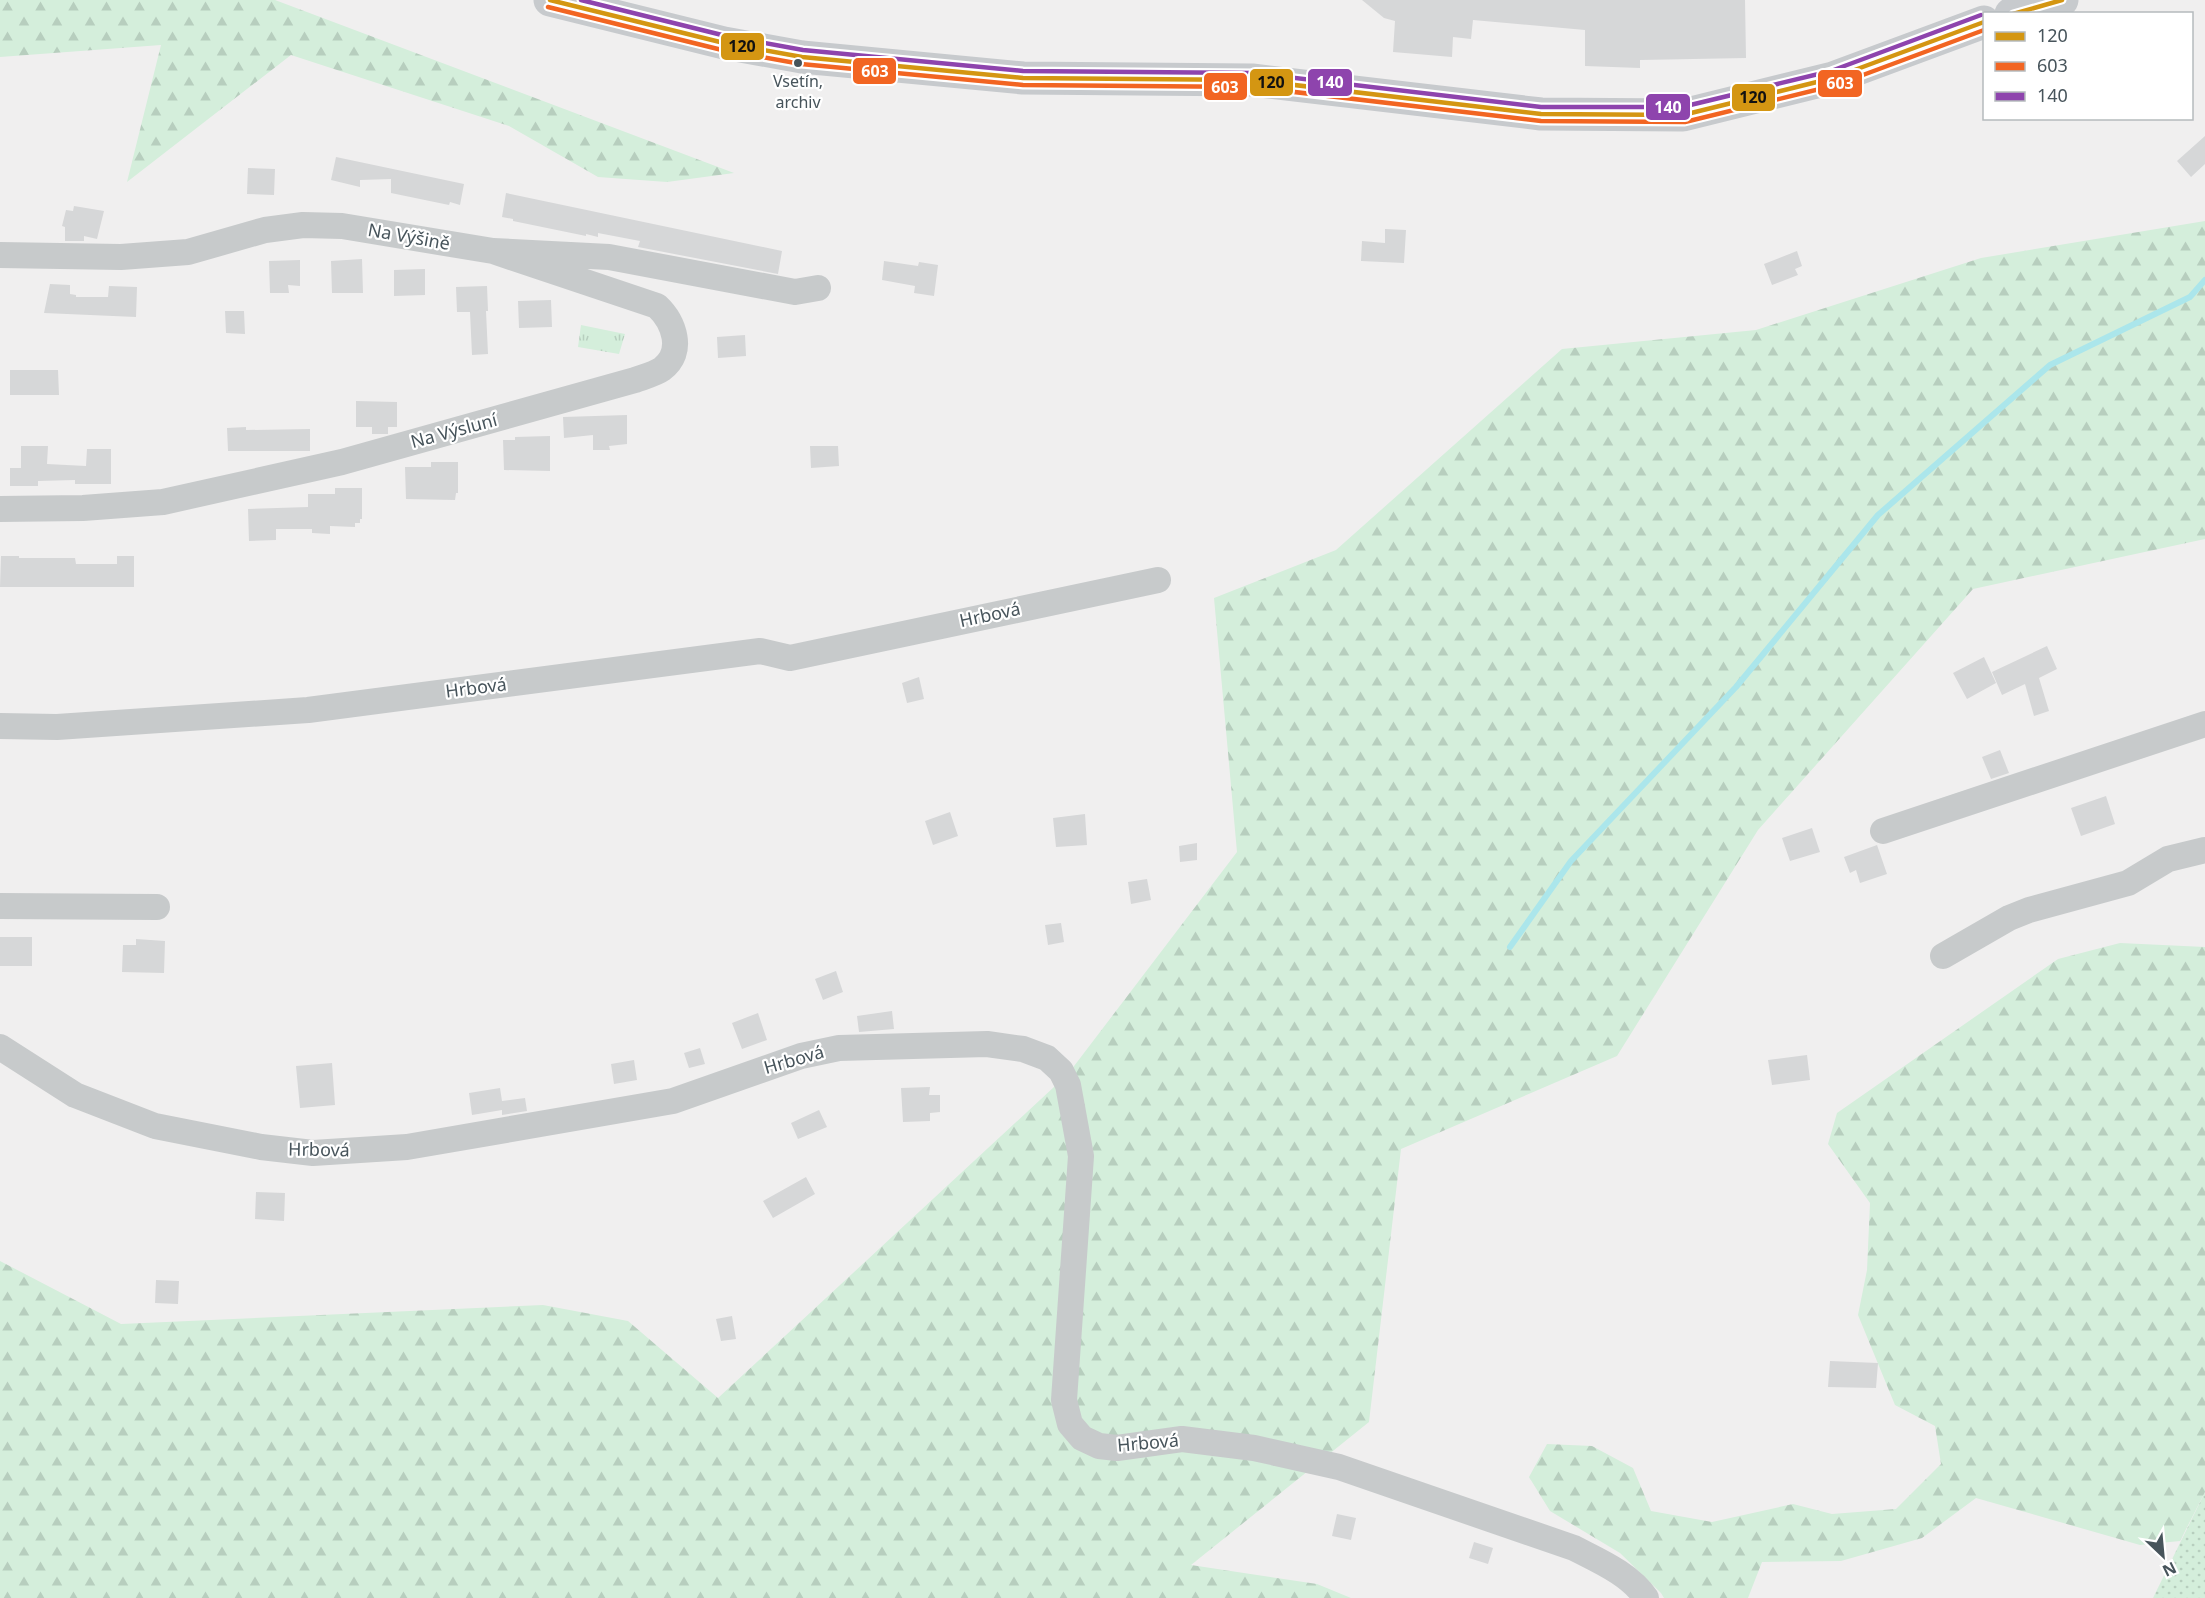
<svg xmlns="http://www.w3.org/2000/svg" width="2205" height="1598" viewBox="0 0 2205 1598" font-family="'Noto Sans',sans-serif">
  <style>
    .grass { fill: url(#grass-dots) }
    .forest { fill: url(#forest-firs) }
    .park { fill: url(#park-tufts) }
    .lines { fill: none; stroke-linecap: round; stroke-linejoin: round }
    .stream { stroke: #abe6eb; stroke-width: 6 }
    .building { fill: #d6d7d8 }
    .street { stroke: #c7cacb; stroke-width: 26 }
    .secondary { stroke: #c7cacd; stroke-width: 33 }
    .bus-1-casing { stroke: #fff; stroke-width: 9 }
    .bus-2-casing { stroke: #fff; stroke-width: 9 }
    .bus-3-casing { stroke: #fff; stroke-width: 9 }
    .bus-1 { stroke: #d49612; stroke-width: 4.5 }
    .bus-2 { stroke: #f26522; stroke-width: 4.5 }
    .bus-3 { stroke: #8e44ad; stroke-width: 4.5 }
    .bus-dot { fill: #47545b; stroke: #fff; stroke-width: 2 }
    .labels { text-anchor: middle; stroke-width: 4.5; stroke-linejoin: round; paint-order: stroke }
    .bus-label { font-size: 16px; fill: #47545b; stroke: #fff }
    .street-label { font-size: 18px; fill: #47545b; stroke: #fff }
    .line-badge { stroke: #fff; stroke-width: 2 }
    .badge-label { font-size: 16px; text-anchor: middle; font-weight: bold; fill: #fff }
    .pale-badge-label { font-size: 16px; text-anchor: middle; font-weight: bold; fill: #111 }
  </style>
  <defs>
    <pattern id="grass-dots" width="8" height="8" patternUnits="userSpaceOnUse" patternTransform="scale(1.5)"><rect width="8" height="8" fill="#d4eedb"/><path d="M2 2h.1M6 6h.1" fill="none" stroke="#b7cebe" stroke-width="1.8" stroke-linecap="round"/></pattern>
    <pattern id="forest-firs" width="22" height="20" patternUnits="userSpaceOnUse" patternTransform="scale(1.5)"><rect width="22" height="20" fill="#d4eedb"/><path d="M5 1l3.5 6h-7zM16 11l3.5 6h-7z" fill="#b7cebe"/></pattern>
    <pattern id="park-tufts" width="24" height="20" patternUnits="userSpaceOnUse" patternTransform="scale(1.5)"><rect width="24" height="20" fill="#d4eedb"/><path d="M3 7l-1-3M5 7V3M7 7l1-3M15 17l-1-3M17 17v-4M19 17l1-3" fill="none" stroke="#b7cebe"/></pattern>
  </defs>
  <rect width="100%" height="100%" fill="#f0efef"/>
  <path class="grass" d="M2205,1492V1598H2153Z"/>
  <path class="forest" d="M0,0H275L734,173L667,182L598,177L509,126L291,55L127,182L161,45L0,57Z
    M2205,221V539L1973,589L1758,830L1617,1056L1401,1149L1369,1422L1191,1565L1317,1584L1351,1598H0V1261L121,1324L543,1305L628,1321L718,1398L1068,1074L1237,852L1214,598L1336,550L1562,349L1756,330L1981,258Z
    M2120,943L2205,947V1492L2180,1541L2140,1545L1976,1498L1922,1538L1841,1561L1762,1562L1748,1598H1664L1661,1593L1620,1553L1550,1511L1529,1477L1547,1444L1592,1446L1633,1468L1651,1511L1712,1522L1793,1504L1832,1514L1896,1509L1941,1464L1935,1426L1895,1405L1858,1315L1867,1270L1870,1203L1828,1144L1837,1113L2058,959Z"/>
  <path class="park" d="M581,325L625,334L619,354L578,347Z"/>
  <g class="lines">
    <path class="stream" d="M1510,947L1571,861L1736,687L1878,515L2050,365L2190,297L2205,280"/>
  </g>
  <path class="building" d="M1362,0H1745L1746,58L1640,60V68L1585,66V30L1473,20L1471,39L1453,37L1452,57L1393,52L1395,21L1384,18Z
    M2205,136V164L2191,177L2177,161Z
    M336,157L464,184L460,205L450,202L449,205L391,193V179L360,180V187L331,180Z
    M248,168L275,169L274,195L247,194Z
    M506,193L782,251L778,274L638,247L640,241L598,233V237L586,234V236L513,221V219L502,217Z
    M74,206L104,211L97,239L84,236V241H65V227L62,226L66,210L73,211Z
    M1385,229L1406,230L1404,263L1361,261L1362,241L1385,243Z
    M1797,251L1802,266L1795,269L1798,275L1772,285L1764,264Z
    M362,259L363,293H332L331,261Z
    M300,260V286L288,285L289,293H270L269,261Z
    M884,261L918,266L919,262L938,265L934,296L914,293L915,286L882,280Z
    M425,269V295L394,296V270Z
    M50,284L70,285V294L76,295V297H108L109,286L137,287L136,317L44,313Z
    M487,286L488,311H486L488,354L472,355L470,312H457L456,287Z
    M551,300L552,327L519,328L518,301Z
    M225,311H244L245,334L226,333Z
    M745,335L746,356L718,358L717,337Z
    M10,370H58L59,395H10Z
    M356,401L397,402V427H388V434H372V427H356Z
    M627,415V444L609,446L610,450H593V435L564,438L563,417Z
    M246,427V430L310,429V451H228L227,428Z
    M550,436V471L504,470L503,440H515V437Z
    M21,446H48L47,464L86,466L87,449H111V484H75V480L38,481V486H10V468H21Z
    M810,446H838L839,466L811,468Z
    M431,462H458V493H456L455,500L406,499L405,467H431Z
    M335,488H362V519H360V523H355V527L330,526V534L312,533V529H276V540L249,541L248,509L308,507V494H335Z
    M1,556H19V558H75L76,564H117V556H134V587H0Z
    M2047,646L2057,669L2039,678L2049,711L2034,716L2025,684L2002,695L1992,672Z
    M1984,657L1996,683L1967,699L1953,673Z
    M919,677L924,699L907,703L902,683Z
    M2000,750L2009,773L1991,779L1982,757Z
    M2106,796L2115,824L2081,836L2071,808Z
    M950,812L958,836L933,845L925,821Z
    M1085,814L1087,845L1056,847L1053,818Z
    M1812,828L1820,852L1790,861L1782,838Z
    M1197,843V860L1180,862L1179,846Z
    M1877,845L1887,874L1860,883L1856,870L1850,873L1844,857Z
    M1147,879L1151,900L1131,904L1128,882Z
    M1061,923L1064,942L1048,945L1045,925Z
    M0,937H32V966H0Z
    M136,939L165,941L164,973L122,972L123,945H136Z
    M836,971L843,992L823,1000L815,979Z
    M892,1011L894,1029L859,1032L857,1016Z
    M758,1013L767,1040L742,1049L732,1023Z
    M700,1048L705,1064L689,1068L684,1053Z
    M1807,1055L1810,1080L1772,1085L1768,1060Z
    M634,1060L637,1080L614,1084L611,1064Z
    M332,1063L335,1105L300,1108L296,1066Z
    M930,1087L929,1095H940V1112L930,1113V1121L903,1122L901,1088Z
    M500,1088L502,1101L525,1098L527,1111L502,1115V1110L472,1115L469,1093Z
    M819,1110L827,1127L798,1139L791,1123Z
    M806,1177L815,1194L773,1218L763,1201Z
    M256,1192L285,1193L284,1221L255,1219Z
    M156,1280L179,1281L178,1304L155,1303Z
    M732,1316L736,1339L721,1341L716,1319Z
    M1830,1361L1878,1363L1876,1388L1828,1387Z
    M1337,1514L1356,1518L1351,1540L1332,1536Z
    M1474,1542L1493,1548L1488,1564L1469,1558Z"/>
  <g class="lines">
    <path class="street" d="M0,255L121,257L188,252L265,230L303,225L342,226L493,251L609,257L795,292L818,288
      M0,509L83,508L163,502L342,462L635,380C643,377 655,374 662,369C685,352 674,322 657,306L493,251
      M0,726L57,727L308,710L760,651L790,658L1158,580
      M1883,831L2205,724
      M0,906L157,907
      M1943,956L2009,918L2029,910L2128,883L2168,859L2205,850
      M0,1047L75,1095L155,1126L261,1147L313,1153L407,1147L673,1101L801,1056L839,1048L987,1044L1023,1049L1047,1058L1061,1071L1068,1085L1081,1156L1064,1400L1070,1424L1082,1438L1099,1446L1117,1448L1182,1439L1254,1448L1339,1467L1574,1548C1599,1561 1630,1574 1646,1598"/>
    <path class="secondary" d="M550,0L724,43L802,57L1023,78L1252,80L1541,114L1683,115L1833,78L1984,22
      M2011,14L2062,0"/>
    <g class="bus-1-casing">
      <path id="bus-1" d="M550,0L724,43L802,57L1023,78L1252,80L1541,114L1683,115L1833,78L1984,22
        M2013,14L2062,0"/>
    </g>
    <g class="bus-2-casing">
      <path id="bus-2" d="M548,7L722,50L801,64L1023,85L1252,87L1541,121L1685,122L1836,85L1984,30"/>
    </g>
    <g class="bus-3-casing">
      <path id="bus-3" d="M581,0L726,36L803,50L1023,71L1253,73L1541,107H1682L1831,71L1981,15"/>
    </g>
    <use href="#bus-1" class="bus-1"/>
    <use href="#bus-2" class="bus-2"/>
    <use href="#bus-3" class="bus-3"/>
  </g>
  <circle class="bus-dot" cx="798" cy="63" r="5"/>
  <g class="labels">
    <g class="bus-label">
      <text x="798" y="87">Vsetín,<tspan x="798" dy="21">archiv</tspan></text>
    </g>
    <g class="street-label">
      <text transform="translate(409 237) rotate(10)" y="6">Na Výšině</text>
      <text transform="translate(454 431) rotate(-15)" y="6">Na Výsluní</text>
      <text transform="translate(990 615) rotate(-12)" y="6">Hrbová</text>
      <text transform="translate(476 688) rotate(-7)" y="6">Hrbová</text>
      <text transform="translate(794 1060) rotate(-16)" y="6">Hrbová</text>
      <text transform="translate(319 1150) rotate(1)" y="6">Hrbová</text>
      <text transform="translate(1148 1443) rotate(-5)" y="6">Hrbová</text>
    </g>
  </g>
  <g class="line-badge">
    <rect x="720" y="32" width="45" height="29" rx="6" fill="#d49612"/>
    <rect x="852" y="57" width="45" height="28" rx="6" fill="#f26522"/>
    <rect x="1307" y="68" width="46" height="29" rx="6" fill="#8e44ad"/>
    <rect x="1249" y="68" width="45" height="29" rx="6" fill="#d49612"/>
    <rect x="1817" y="69" width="46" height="29" rx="6" fill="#f26522"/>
    <rect x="1203" y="72" width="45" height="29" rx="6" fill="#f26522"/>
    <rect x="1731" y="83" width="45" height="29" rx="6" fill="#d49612"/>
    <rect x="1645" y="93" width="46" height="28" rx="6" fill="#8e44ad"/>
  </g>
  <g class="badge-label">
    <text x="875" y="77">603</text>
    <text x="1330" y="88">140</text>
    <text x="1840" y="89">603</text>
    <text x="1225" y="93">603</text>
    <text x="1668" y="113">140</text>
  </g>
  <g class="pale-badge-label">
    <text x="742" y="52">120</text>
    <text x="1271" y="88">120</text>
    <text x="1753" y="103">120</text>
  </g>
  <rect x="1983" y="12" width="210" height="108" fill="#ffffff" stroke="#b5bbbd" stroke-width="1.5"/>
  <rect x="1995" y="32" width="30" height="9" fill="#d49612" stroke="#b5bbbd" stroke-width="1.5"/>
  <text x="2037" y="42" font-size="18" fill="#47545b">120</text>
  <rect x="1995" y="62" width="30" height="9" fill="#f26522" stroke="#b5bbbd" stroke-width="1.5"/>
  <text x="2037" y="72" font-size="18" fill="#47545b">603</text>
  <rect x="1995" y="92" width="30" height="9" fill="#8e44ad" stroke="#b5bbbd" stroke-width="1.5"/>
  <text x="2037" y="102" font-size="18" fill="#47545b">140</text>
  <g transform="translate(2163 1556) rotate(154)" stroke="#ffffff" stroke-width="4.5" paint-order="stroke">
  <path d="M0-4.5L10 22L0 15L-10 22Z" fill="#47545b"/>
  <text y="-9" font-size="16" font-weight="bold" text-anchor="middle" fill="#47545b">N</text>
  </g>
</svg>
